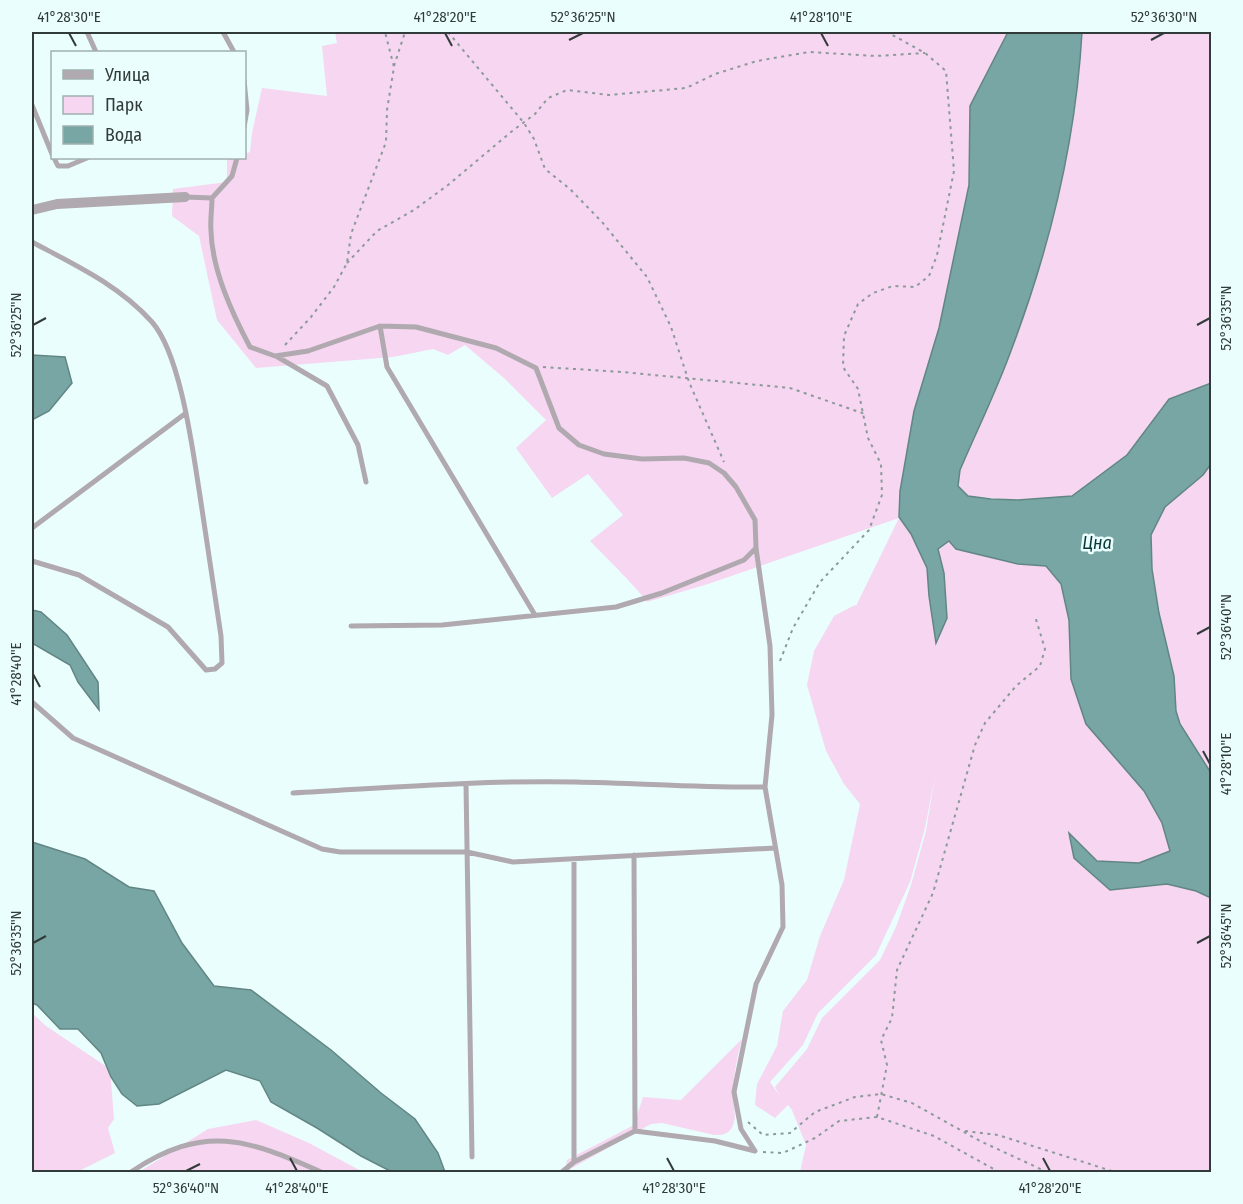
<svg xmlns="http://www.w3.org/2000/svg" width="1243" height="1204" viewBox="0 0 1243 1204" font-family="'Fira Sans Condensed',sans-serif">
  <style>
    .green { fill: #f6d6f1; fill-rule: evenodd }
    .water { fill: #77a6a4; stroke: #628684; stroke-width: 1.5 }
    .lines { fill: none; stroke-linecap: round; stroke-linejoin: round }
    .path { stroke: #8b9a99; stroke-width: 2; stroke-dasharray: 3 4.5; stroke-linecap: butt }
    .service { stroke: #b0a9af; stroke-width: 5 }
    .minor { stroke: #b0a9af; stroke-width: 10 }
    .ticks { fill: none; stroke: #313b3a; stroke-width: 2 }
    .labels { text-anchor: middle; stroke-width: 5; stroke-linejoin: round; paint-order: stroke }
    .water-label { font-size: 18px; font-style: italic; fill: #083736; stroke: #eafefd }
    .neatline { fill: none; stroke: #313b3a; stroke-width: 2 }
    .ticks-label { font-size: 15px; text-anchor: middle; fill: #313b3a }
  </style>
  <rect width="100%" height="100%" fill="#eafefd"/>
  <path class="green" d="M335,32H1008L970,106L969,185L939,328L914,411L900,491L899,517L911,534L927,568L929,596L936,641L944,573L938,549L949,541L1018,564L1046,566L1060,584L1069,620L1071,679L1086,724L1144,791L1162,823L1170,851L1139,863L1097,861L1069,834L1074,858L1110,890L1167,884L1196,891L1211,898V1172H800L806,1145L792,1110L788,1105L775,1118L755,1105L757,1084L777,1046L783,1011L807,980L820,936L844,880L860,804L844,784L826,751L807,685L814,651L834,616L855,605L856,606L899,518L708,584L647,602C645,596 599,550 590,541L623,515L588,474L552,498L516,448L546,420L504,378L465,345L448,355L433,349L393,357L256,368L217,320L199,236L172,216L173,189L227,182V158H244L245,154L250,152L252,133L262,88L327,96L322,46L337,43ZM935,776L926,831L911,885L896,927L880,960L822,1018L807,1049L775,1087L779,1095L770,1082L803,1045L818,1013L876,955L910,882L925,828Z
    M1082,32H1211V383L1169,399L1127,455L1072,496L1018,500L968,496L958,486L960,470C977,430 997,390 1012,348C1050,247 1076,139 1082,32Z
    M1211,464V773C1198,752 1175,728 1176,702L1152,569L1151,535L1165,507L1203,475Z
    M32,1013L46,1026L110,1069L114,1119L108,1128L115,1153L77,1172H32Z
    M742,1039C736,1061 732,1082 734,1105C735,1113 736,1122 731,1129C727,1135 721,1135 714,1135L662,1123L651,1124L565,1172L567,1160L634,1125L643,1097L681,1100Z
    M256,1120L309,1143L363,1172H139L208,1129Z"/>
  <path class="water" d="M1008,32H1082C1076,139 1050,247 1012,348C997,390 977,430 960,470L958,486L968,496L991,499L1018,500L1072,496L1127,455L1169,399L1211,383V464L1203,475L1165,507L1151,535L1152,569L1159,613L1174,676L1176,711L1180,724L1211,773V898L1196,891L1167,884L1110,890L1074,858L1069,833L1097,861L1139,863L1170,851L1162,823L1144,791L1086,724L1071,679L1069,620L1061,584L1046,566L1018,564L956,549L949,541L938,549L944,573L947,618L936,643L929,596L927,568L911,534L899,517L900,491L914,411L939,328L969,185L970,106Z
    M32,355L65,357L72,383L49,411L32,420Z
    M32,610L41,612L67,635L98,682L99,710L78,682L70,665L32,643Z
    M32,842L85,859L129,887L154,891L182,943L214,986L251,990L331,1050L381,1093L415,1119L438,1153L445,1172H392L361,1156L317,1128L271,1102L260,1081L226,1070L159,1104L137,1106L122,1094L111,1077L101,1053L78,1029H60L37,1005L32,1003Z"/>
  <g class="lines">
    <path class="path" d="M448,32L524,123L534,139L545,169L570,189L602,222L647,277L671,327L689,382L724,462
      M394,66L405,32
      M347,263L377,231L414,210L448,185L511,132L535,114L548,98L567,90L609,95L686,88L715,74L757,61L809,52L876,56L925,53
      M285,345L311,317L334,287L347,263L351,234L386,142L387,110L394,67L385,32
      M543,367L622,372L790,388L865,414
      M780,661L793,628L820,582L869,530L882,495L881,464L868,438L858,389L843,367L844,336L858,304L873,293L893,286L915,287L929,276L937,255L954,171L946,71L925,53L887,32
      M877,1117L887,1065L881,1040L892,1018L897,970L933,893L975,745L985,723L1016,686L1040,666L1045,649L1035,616
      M748,1122L763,1135L790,1133L815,1112L855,1097L881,1094L912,1103L980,1141L1047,1172
      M965,1131L998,1135L1115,1172
      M763,1152L783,1153L815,1138L839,1121L877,1117L934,1136L999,1172"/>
    <path class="service" d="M87,32L96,52
      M223,32L234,52
      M244,80L247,110L244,127
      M32,105L52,154
      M54,158L58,166H68L87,158
      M185,197L212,198C212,209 210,220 211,231C212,270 232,313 250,347L275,356L308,351L380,326L416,327L496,348L536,368L559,428L579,445L604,454L642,459L684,458L709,463L724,473L736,487L755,520L756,548L770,646L772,715L765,787L782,885L783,927L756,984L734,1092L741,1129L755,1151
      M212,198L232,176L237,158
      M32,242C75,265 119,285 152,322C181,355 193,452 200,496C207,543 214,589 221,636L222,663L215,669L206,670L168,627L79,575L32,561
      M380,326L387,367L535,615
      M276,356L327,386L358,445L366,482
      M32,528L186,413
      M351,626L442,625L616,607L662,593L744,560L756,548
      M32,702L73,738L322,849L340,852H467L513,862L775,848
      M466,784L472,1157
      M293,793C386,788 481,780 575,782C638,783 702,788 765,787
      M634,855L635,1131
      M574,859V1162
      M131,1172C204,1123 247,1139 321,1172
      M562,1172L574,1162L635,1131L715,1141L755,1151"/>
    <path class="minor" d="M32,210L57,204L185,197"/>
  </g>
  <path class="ticks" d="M69,33L76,46M445,33L452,46M821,33L828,46M569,40L583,33M1151,40L1164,33M33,325L46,318M1197,325L1210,318M1197,634L1210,627M33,674L40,687M1203,751L1210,764M33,943L46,936M1197,943L1210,936M290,1158L297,1171M667,1158L674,1171M1043,1158L1050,1171M186,1171L200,1164"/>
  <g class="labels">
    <g class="water-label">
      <text x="1097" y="549">Цна</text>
    </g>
  </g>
  <rect width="1243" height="1204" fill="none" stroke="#eafefd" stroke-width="66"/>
  <rect x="51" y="51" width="195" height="108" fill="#eafefd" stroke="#a0b0af" stroke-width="1.5"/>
  <rect x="63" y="70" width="30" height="9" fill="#b0a9af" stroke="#a0b0af" stroke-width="1.5"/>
  <text x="105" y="81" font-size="18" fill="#313b3a">Улица</text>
  <rect x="63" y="96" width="30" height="18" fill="#f6d6f1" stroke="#a0b0af" stroke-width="1.5"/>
  <text x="105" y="111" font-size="18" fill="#313b3a">Парк</text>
  <rect x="63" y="126" width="30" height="18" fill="#77a6a4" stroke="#a0b0af" stroke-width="1.5"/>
  <text x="105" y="141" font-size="18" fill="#313b3a">Вода</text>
  <rect x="33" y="33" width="1177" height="1138" class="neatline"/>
  <g class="ticks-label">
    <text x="69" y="22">41°28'30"E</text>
    <text x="445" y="22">41°28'20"E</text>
    <text x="583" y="22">52°36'25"N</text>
    <text x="821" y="22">41°28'10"E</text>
    <text x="1164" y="22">52°36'30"N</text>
    <text transform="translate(1226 318) rotate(-90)" y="5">52°36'35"N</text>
    <text transform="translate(16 325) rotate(-90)" y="5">52°36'25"N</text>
    <text transform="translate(1226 627) rotate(-90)" y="5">52°36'40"N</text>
    <text transform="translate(16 674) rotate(-90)" y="5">41°28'40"E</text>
    <text transform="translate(1226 764) rotate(-90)" y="5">41°28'10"E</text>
    <text transform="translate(1226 936) rotate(-90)" y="5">52°36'45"N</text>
    <text transform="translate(16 943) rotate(-90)" y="5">52°36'35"N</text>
    <text x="186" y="1193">52°36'40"N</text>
    <text x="297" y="1193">41°28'40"E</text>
    <text x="674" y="1193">41°28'30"E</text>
    <text x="1050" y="1193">41°28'20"E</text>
  </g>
</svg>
